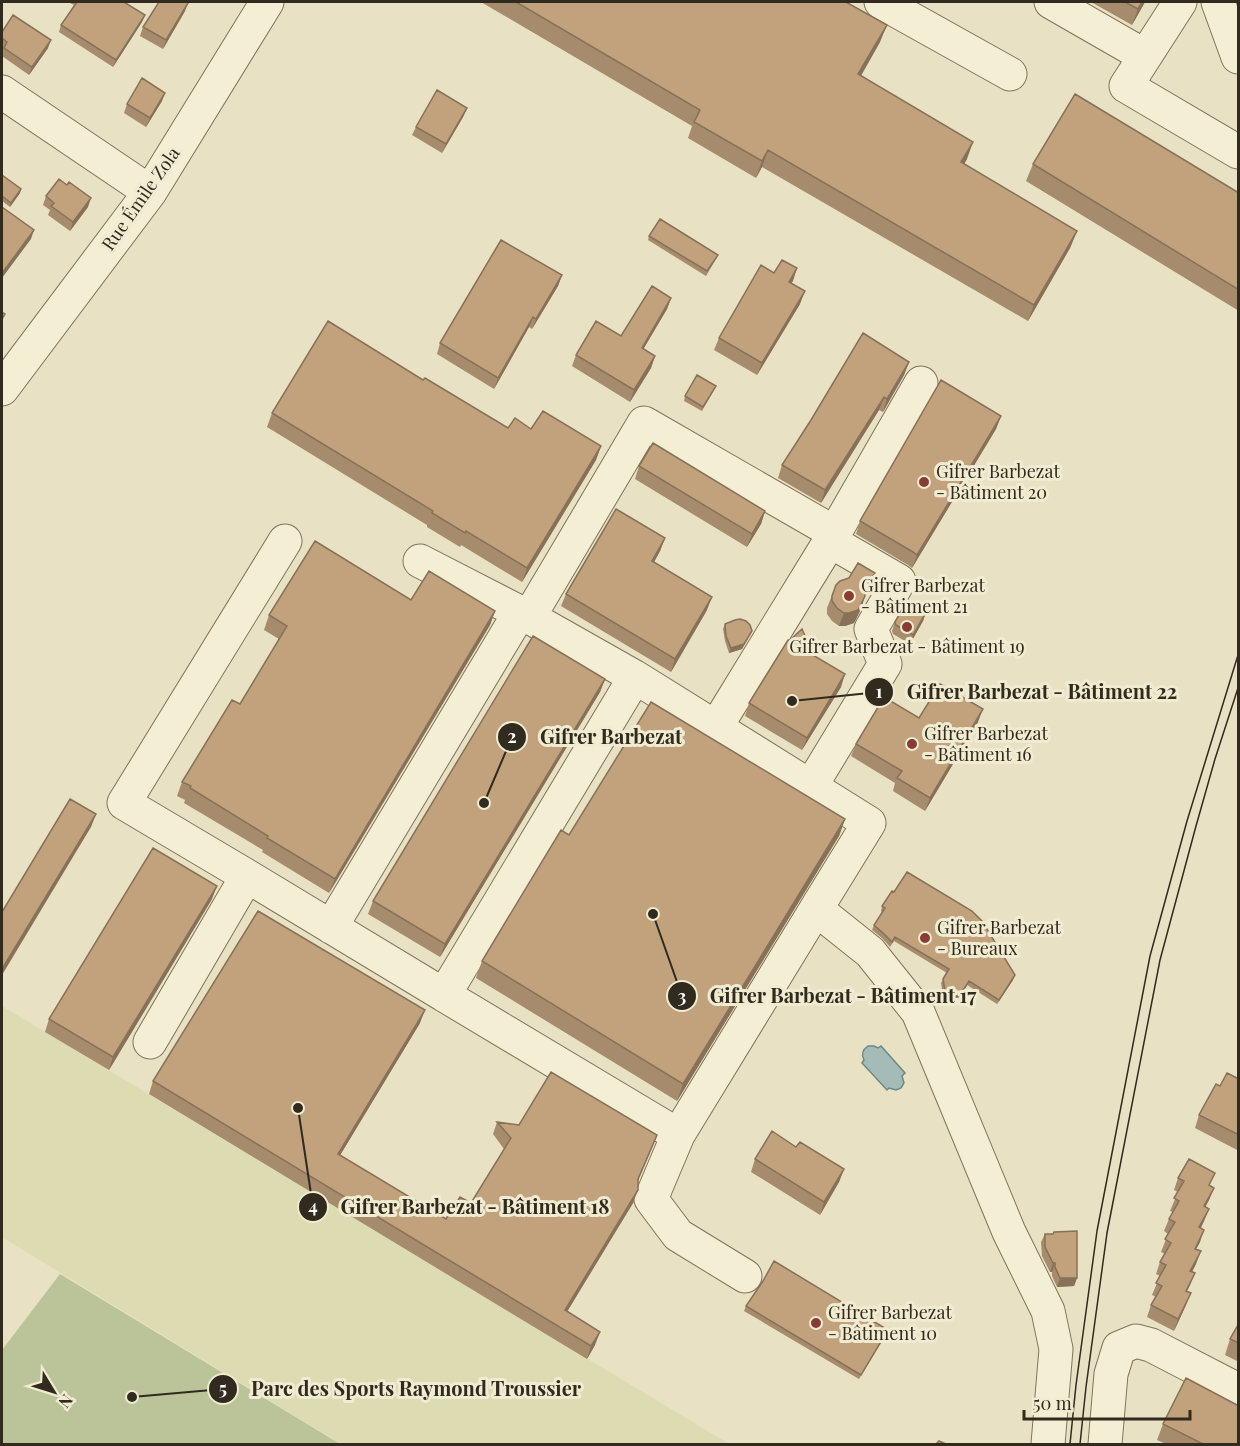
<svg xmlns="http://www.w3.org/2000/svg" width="1240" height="1446" viewBox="0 0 1240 1446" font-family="'Playfair Display',serif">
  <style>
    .farmland { fill: #dcdbb1 }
    .green { fill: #bac498 }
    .water { fill: #a4bbb7; stroke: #6d8885; stroke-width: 1.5 }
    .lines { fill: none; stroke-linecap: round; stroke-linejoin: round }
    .minor-casing { stroke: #80735c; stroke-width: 35 }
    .minor { stroke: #f4eed5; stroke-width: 33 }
    .tram { stroke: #312a1e; stroke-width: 1.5 }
    .wall { fill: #a68b6c }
    .shaded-wall { fill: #877158 }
    .building { fill: #c1a27d; stroke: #877158; stroke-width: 1.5 }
    .poi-dot { fill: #873d33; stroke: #f0ebd1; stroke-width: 2 }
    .labels { text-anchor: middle; stroke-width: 6; stroke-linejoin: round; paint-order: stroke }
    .street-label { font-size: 18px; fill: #312a1e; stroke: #f0ebd1 }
    .poi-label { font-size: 18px; fill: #312a1e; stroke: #f0ebd1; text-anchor: start }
    .leader { fill: none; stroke: #312a1e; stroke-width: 2 }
    .callout-dot { fill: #312a1e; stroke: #f0ebd1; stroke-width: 2 }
    .mark-label { font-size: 18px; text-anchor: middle; font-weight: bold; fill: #fff }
    .callout-label { font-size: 20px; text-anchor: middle; font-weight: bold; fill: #312a1e; stroke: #f0ebd1; stroke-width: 6; stroke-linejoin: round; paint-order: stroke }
  </style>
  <rect width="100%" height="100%" fill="#e8e1c3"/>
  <path class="farmland" d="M2,1006L729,1444H341L2,1237Z"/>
  <path class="green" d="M60,1274L340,1444H2V1350Z"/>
  <path class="water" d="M868,1046H874L878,1048L881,1046L905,1073L902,1076L904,1083L901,1088L896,1090L889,1088L887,1090L862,1063L864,1060C861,1054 862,1050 868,1046Z"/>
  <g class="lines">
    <g class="minor-casing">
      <path id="minor" d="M881,2L1010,74
        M1051,2L1145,56
        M1180,2L1126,86L1238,152
        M1218,2L1238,57
        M2,92L150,192
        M2,389L150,192L267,2
        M285,541L124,803L247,876L444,995
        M830,541L921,383
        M420,561L529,617
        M635,677L529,617L644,423L835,533
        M716,727L830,541L899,581L871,629L885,664L811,786
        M331,927L520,612
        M150,1042L247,876
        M678,1135L444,995L635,677L869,823L816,909
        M745,1276L678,1235L651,1199L678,1135L816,909L870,952L918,1012L1009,1232L1048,1311L1056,1349L1048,1444
        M1105,1444L1111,1374L1119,1348L1136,1341L1151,1345L1238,1390"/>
    </g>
    <use href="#minor" class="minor"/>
    <path class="tram" d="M1070,1444L1076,1385L1097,1231L1150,956L1187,821L1238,655
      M1080,1444L1086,1387L1107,1233L1160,960L1196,826L1215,759L1238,688"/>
  </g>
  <path class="wall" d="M68,2H124L145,15L142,22L113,67L59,32L61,25L74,5Z
    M481,2H846L880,42L861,76L967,159L964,164L1077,231L1070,248L1028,321L762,167L756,178L688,138L692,126Z
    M1091,2H1145L1132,25Z
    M185,11L163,49L140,36L143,27Z
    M2,32L48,48L29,75L2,56L3,49L2,48Z
    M162,101L146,127L124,113L127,104Z
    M467,108L463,117L442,153L412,135L416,127Z
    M1033,164L1239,193V311L1026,181Z
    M2,175L21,189L20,193L10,207L2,201Z
    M46,196L88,207L70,231L48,215L50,210L43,205Z
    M649,236L718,255L716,259L706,276L648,240Z
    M797,268L791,283L800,304L757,375L714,350L719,338L774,273Z
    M562,275L558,286L532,329L529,327L494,389L437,354L440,343Z
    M671,298L667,309L643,349L655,356L651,368L630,402L572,366L576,355L621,336Z
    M909,362L904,375L883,412L879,410L821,503L778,478L782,465Z
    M423,380L508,428L531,429L601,446L596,460L522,582L461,545L460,547L427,527V525L267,427L272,413Z
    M714,390L702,411L684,401L685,396Z
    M1001,416L996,429L912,568L908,565L856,534L860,521Z
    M639,466L765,511L761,524L747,547L635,479Z
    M665,538L660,551L654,562L707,610L671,672L561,606L566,594Z
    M836,585L870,586L865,595L861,609L854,623L845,626H839L832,621L827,614V608Z
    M411,600L495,611L490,625L329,893L262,852L263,850L184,803L185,800L177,796L182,782L240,704L279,639L264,630L269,615Z
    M926,612L923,621L910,644L893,634L892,631L895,622Z
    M725,624L752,631L742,649L729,653L725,641L723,629Z
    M806,638L816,645L813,655L841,687L802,750L745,716L749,703L790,640Z
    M605,679L600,692L440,957L368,914L373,901Z
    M919,718L978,722L925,811L893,791L895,783L851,756L856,744Z
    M845,819L839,836L677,1101L476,978L482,961L569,835Z
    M212,899L109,1070L45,1032L49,1019Z
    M882,906L1013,980L997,1004L967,985L960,997L951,999L943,995L941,983L947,973L894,941L890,947L882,938L872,930L874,925L882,912L881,911Z
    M420,1023L340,1155L446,1219L471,1203L504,1149L493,1134L497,1122L652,1148L638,1181L633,1203L567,1312L595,1345L587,1359L149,1094L153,1081Z
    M1239,1079V1151L1195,1128L1199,1115L1220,1086Z
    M796,1147L844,1169L839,1182L820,1215L751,1172L755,1159Z
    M1178,1178L1210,1186L1214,1188L1209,1200L1205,1207L1209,1209L1201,1228L1200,1242L1196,1249V1264L1192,1272L1190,1285L1187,1291L1186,1305L1174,1331L1147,1317L1151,1305L1156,1297L1152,1295L1160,1276L1156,1274L1160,1262L1165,1254L1161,1252L1168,1234L1164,1231L1169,1219L1173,1212L1170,1211L1178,1192L1174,1190Z
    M1045,1234L1077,1278L1074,1286L1057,1287L1052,1276V1272H1050L1042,1256L1041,1242Z
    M746,1306L886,1334L859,1379L744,1311Z
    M1239,1323V1362L1225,1355L1230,1339Z
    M1163,1424L1239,1444H1166L1157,1440Z"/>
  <path class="shaded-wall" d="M1142,2H1145L1132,25L1138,9Z
    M188,3L185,11L163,49L166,40Z
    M145,15L142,22L113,67L116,60Z
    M887,25L880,42L852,91L858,74Z
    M51,40L48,48L29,75L32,67Z
    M165,93L162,101L146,127L150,118Z
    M467,108L463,117L442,153L446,144Z
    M973,142L967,159L955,179L961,162Z
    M768,150L762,167L756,178L762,161Z
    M21,189L20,193L10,207L11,203Z
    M91,198L88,207L70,231L73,222Z
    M34,230L31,239L2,278L3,272Z
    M1077,231L1070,248L1028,321L1034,305Z
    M797,268L793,281L785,294L789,282Z
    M562,275L558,286L532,329L536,319Z
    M805,291L800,304L757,375L762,363Z
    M671,298L667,309L637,360L642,348Z
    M533,317L529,327L494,389L498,378Z
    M655,356L651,368L630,402L634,390Z
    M909,362L904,375L883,412L887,399Z
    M884,397L879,410L821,503L825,490Z
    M1001,416L996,429L912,568L917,555Z
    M601,446L596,460L522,582L527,568Z
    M765,511L761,524L747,547L752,534Z
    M665,538L660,551L648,573L652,561Z
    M875,573L870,586L860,604L864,591Z
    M865,596L861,609L854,623L845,626H839L844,613Z
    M712,597L707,610L671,672L675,659Z
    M495,611L490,625L329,893L335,879Z
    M926,612L923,621L910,644L913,635Z
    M752,631L742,649L729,653L731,648Z
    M845,674L841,687L802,750L807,738Z
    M605,679L600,692L440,957L445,944Z
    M983,709L978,722L925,811L930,798Z
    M96,814L91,827L2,975V969Z
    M845,819L839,836L677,1101L683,1084Z
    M217,886L212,899L109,1070L113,1057Z
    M1015,975L1013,980L997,1004L999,1000Z
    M969,981L960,997L951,999L953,995Z
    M425,1010L420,1023L333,1167L338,1154Z
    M844,1169L839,1182L820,1215L824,1202Z
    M1214,1188L1209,1200L1199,1219L1204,1206Z
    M638,1190L633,1203L560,1323L565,1310Z
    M1209,1209L1204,1221L1195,1239L1199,1227Z
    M1204,1230L1200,1242L1190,1261L1195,1249Z
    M1201,1251L1196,1264L1186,1283L1190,1271Z
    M1053,1263H1055L1052,1272H1050Z
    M1195,1273L1190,1285L1181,1303L1186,1291Z
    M1060,1278H1077L1074,1286L1057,1287Z
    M1191,1293L1186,1305L1174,1331L1178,1319Z
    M600,1332L595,1345L587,1359L591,1346Z"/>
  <path class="building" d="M77,2H124L145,15L116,60L61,25Z
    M159,2H187L188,3L166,40L143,27Z
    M516,2H846L887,25L858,74L973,142L961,162L1077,231L1034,305L768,150L762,161L694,122L700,110Z
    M1125,2H1142L1138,9Z
    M13,15L51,40L32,67L4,48L7,42L2,38V32Z
    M142,78L165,93L150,118L127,104Z
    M437,90L467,108L446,144L416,127Z
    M1075,94L1239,193V290L1033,164Z
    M2,175L21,189L11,203L2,196Z
    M59,179L67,185L69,182L91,198L73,222L51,206L54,203L46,196Z
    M2,207L34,230L3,272L2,270Z
    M660,219L718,255L707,271L649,236Z
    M501,240L562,275L536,319L533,317L498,378L440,343Z
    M782,260L797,268L789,282L805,291L762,363L719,338L761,265L774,273Z
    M652,286L671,298L642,348L655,356L634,390L576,355L596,321L621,336Z
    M2,312L5,314L2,319Z
    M328,321L423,380L425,378L508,428L515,418L531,429L543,411L601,446L527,568L466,531L465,533L432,513L433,511L272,413Z
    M863,333L909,362L887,399L884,397L825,490L782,465L811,420Z
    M697,375L716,386L703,407L685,396Z
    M941,380L1001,416L917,555L913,552L860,521Z
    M653,443L765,511L752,534L639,466Z
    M616,509L665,538L652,561L712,597L675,659L566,594Z
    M315,541L411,600L429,571L495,611L335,879L267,838L268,836L190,788L191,786L182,782L232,700L240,704L287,626L269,615Z
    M858,563L875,573L864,591L865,596L858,610L849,613H844L837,608L832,601V596L836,585L840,581L849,578Z
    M907,601L926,612L913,635L896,625L895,622Z
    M740,619L746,621L750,625L752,631L744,644L731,648L726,636L725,624L735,620Z
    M802,629L806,638L816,645L811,654L845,674L807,738L749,703L788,640H790Z
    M533,636L605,679L445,944L373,901Z
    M940,684L983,709L930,798L897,778L902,771L856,744L884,697L919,718Z
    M651,702L845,819L683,1084L482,961L561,830L569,835Z
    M70,799L96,814L2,969V912Z
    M153,848L217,886L113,1057L49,1019Z
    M907,872L972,911L982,921L1015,975L999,1000L969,981L962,992L953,995L945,990L943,979L949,969L895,937L892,942L883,933L874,925L885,908L882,906L892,891L894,892Z
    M258,911L425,1010L338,1154L446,1219L460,1197L471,1203L511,1138L497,1122L519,1125L551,1072L657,1135L638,1179V1190L565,1310L600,1332L591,1346L153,1081Z
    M1227,1073L1239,1079V1135L1199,1115L1216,1084L1220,1086Z
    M772,1131L796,1147L800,1142L844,1169L824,1202L755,1159Z
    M1189,1159L1215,1173L1209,1185L1214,1188L1204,1206L1209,1209L1199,1227L1204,1230L1195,1249L1201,1251L1190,1271L1195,1273L1186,1291L1191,1293L1178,1319L1151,1305L1162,1286L1156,1283L1166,1265L1160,1262L1171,1243L1165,1239L1175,1222L1169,1219L1179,1201L1174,1198L1184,1181L1178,1178Z
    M1077,1231V1278H1060L1055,1267V1263H1053L1045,1247V1234H1053L1054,1232Z
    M774,1261L888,1330L861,1375L746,1306L763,1281Z
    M1239,1323V1343L1230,1339Z
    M1186,1378L1239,1406V1444H1203L1163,1424Z
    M939,1441L946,1444H936Z"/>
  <g class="poi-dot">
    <circle cx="924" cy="482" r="6"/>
    <circle cx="849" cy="596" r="6"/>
    <circle cx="907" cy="627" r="6"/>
    <circle cx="912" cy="744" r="6"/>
    <circle cx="925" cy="938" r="6"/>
    <circle cx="816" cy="1323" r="6"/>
  </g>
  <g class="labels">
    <g class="street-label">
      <text transform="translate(141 199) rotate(-55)" y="6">Rue Émile Zola</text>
    </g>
    <g class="poi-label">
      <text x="936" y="478">Gifrer Barbezat<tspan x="936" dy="21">- Bâtiment 20</tspan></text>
      <text x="861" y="592">Gifrer Barbezat<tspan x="861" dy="21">- Bâtiment 21</tspan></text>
      <text x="907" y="653" text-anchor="middle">Gifrer Barbezat - Bâtiment 19</text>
      <text x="924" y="740">Gifrer Barbezat<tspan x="924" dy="21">- Bâtiment 16</tspan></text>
      <text x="937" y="934">Gifrer Barbezat<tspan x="937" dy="21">- Bureaux</tspan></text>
      <text x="828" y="1319">Gifrer Barbezat<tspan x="828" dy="21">- Bâtiment 10</tspan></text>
    </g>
  </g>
  <path class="leader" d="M792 701L879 692M484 803L512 737M653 914L682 996M298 1108L313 1207M132 1397L223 1389"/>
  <g class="callout-dot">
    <circle cx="792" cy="701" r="6"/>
    <circle cx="484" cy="803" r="6"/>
    <circle cx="653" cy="914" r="6"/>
    <circle cx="298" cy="1108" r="6"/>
    <circle cx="132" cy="1397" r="6"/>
    <circle cx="879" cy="692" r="15"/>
    <circle cx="512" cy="737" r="15"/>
    <circle cx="682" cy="996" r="15"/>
    <circle cx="313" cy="1207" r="15"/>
    <circle cx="223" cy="1389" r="15"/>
  </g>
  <g class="mark-label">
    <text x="879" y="698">1</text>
    <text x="512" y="743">2</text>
    <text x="682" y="1003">3</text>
    <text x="313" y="1213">4</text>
    <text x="223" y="1395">5</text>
  </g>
  <g class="callout-label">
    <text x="1042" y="699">Gifrer Barbezat - Bâtiment 22</text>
    <text x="611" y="744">Gifrer Barbezat</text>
    <text x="843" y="1003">Gifrer Barbezat - Bâtiment 17</text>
    <text x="475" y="1214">Gifrer Barbezat - Bâtiment 18</text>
    <text x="416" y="1396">Parc des Sports Raymond Troussier</text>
  </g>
  <rect width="1240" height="1446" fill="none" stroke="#312a1e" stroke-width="6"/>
  <g transform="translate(54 1392) rotate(128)" stroke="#f0ebd1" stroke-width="4.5" paint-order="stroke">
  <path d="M0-4.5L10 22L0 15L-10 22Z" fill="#312a1e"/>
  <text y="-9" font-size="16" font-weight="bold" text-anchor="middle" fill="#312a1e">N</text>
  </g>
  <path d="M1024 1410v9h166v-9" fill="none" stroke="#312a1e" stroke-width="3"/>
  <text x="1033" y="1410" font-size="18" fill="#312a1e" stroke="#f0ebd1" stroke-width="4.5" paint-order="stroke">50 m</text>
</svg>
